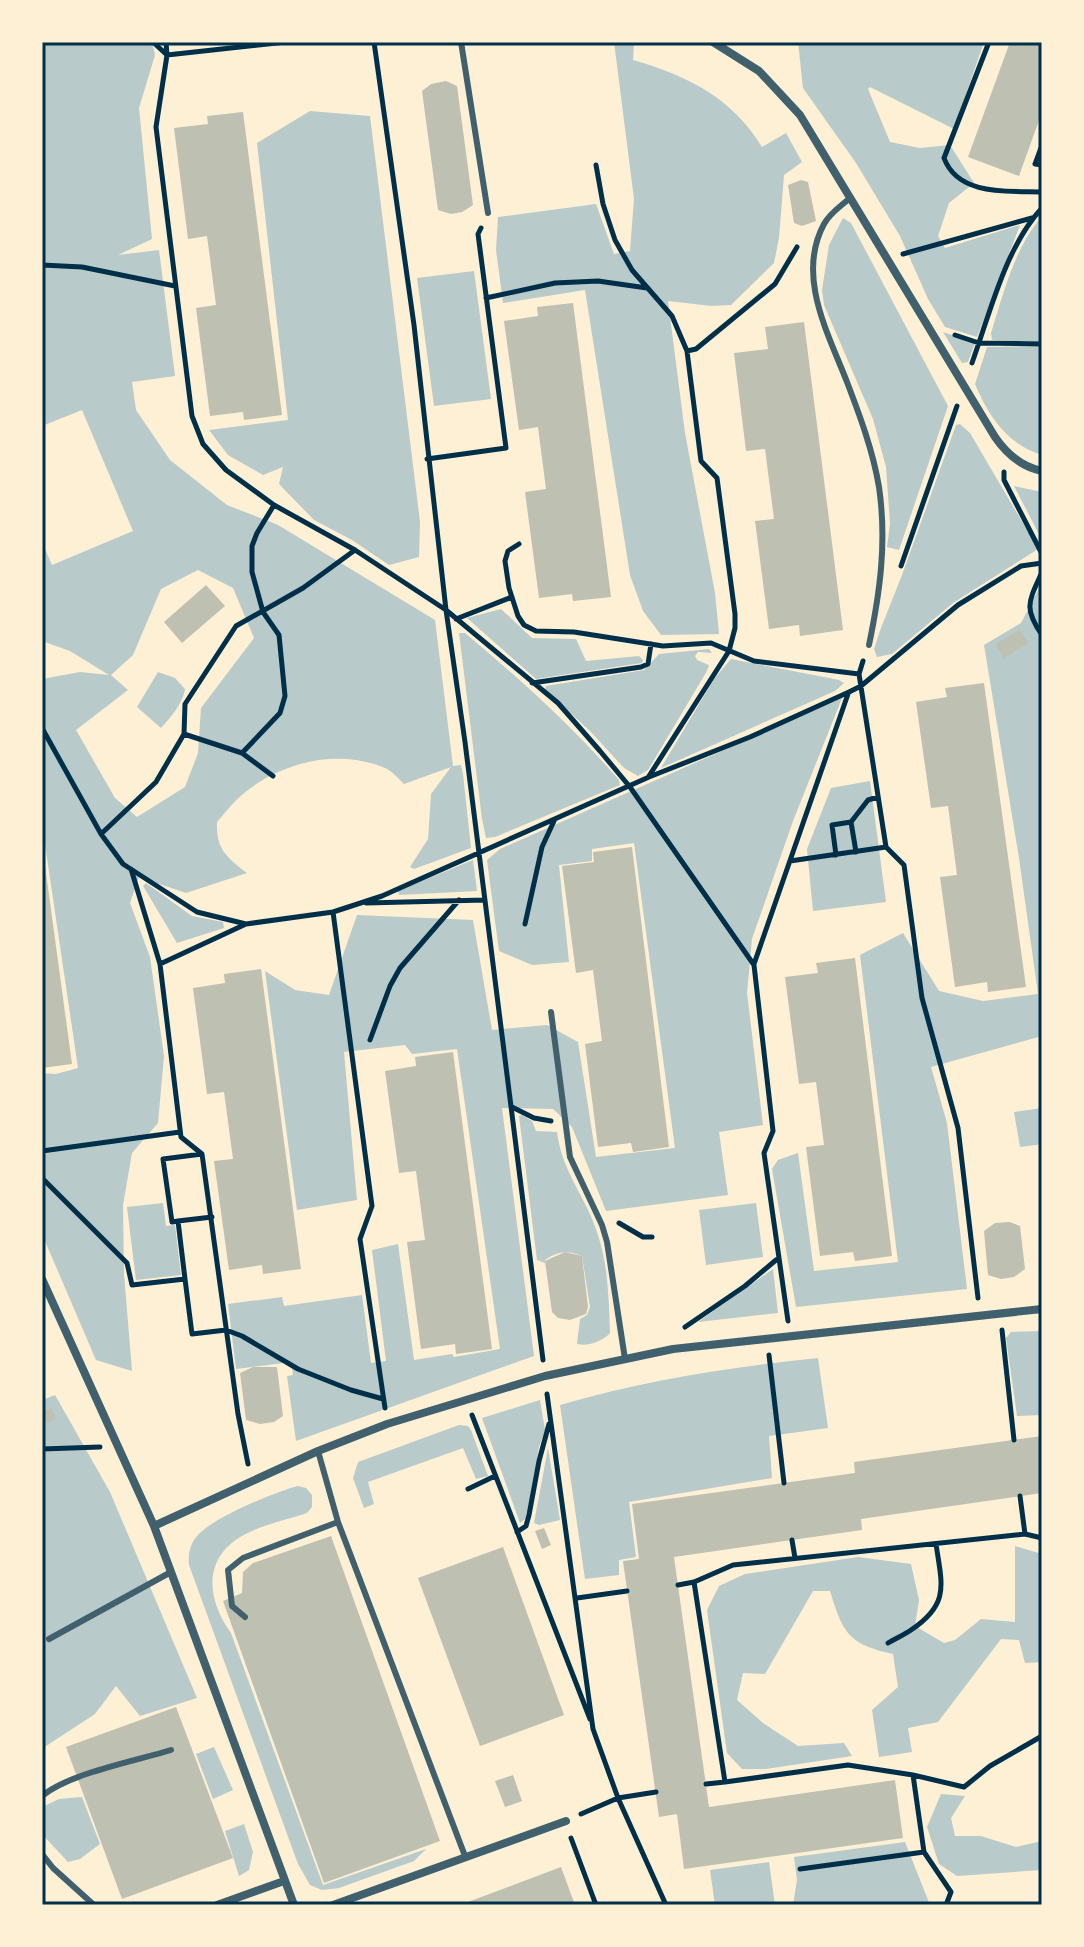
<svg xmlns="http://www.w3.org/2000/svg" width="1084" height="1947" viewBox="0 0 1084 1947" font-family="'PT Sans Narrow',sans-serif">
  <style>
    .green { fill: #b9caca; fill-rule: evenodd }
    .building { fill: #bec0b2 }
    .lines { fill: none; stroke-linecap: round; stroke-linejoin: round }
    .path { stroke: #003049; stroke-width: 5 }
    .service { stroke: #3f606c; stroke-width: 6 }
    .minor { stroke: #3f606c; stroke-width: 8 }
    .neatline { fill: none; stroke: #003049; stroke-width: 3 }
  </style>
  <rect width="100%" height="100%" fill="#fdf0d5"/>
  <path class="green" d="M42,42H152L155,55L139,108L152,239L118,255L159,250L175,376L132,382L136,410L170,460L227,505L278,525L435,620L453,766L461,765L463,774L471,848L414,869L410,867L428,839L431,794L451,767L404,784C398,778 392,771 385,768C338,748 281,762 243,794C233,802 225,813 217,822C216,849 226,857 247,873L186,893L139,877L130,903L150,957L164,1056L158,1123L132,1153L123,1205L124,1274L132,1371L96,1360L42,1234V1073L56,1074L78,1068L42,824V679L80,672L109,675L70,651L42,641V542L52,565L133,531L82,410L42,426ZM198,570L233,588L254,638L201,708L198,753L185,787L137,817L115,798L76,730L128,690L111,675L133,655L161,589Z
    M614,42H634L633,60C688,76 731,97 762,147L786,133L802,162L784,175L779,238L774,263L731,305L712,306L668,301L685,433L715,593L719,634L661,635L643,611L630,575L585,290L503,303L496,250L498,217L596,204L614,254L630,251L634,199Z
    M798,42H984L954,129L870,87L868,89L890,142L920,148L950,145L974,183L949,203L938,236L945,248L1020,225L977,337L945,327L928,299L900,236L856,163L803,88Z
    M310,111L370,116L420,522L419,557L389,565L352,540L314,520L279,484L283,467L263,475L228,455L209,430L288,420L257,143Z
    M1042,216V342L992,340L991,333C1004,292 1014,249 1042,216Z
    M843,218L851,223L948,406L899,550L887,547L890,524L886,467L873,419L824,305L822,290L829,245Z
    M474,271L491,399L434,406L417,278Z
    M943,332L975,343L968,362L962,363Z
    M1042,346V455C1007,444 989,417 975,384L987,347Z
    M960,424L970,433L1038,549L953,603L892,654L877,657L874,649L881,628L902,575L956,425Z
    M1014,486L1042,492V540Z
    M1042,583V1036L931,1067L947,1123L967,1289L796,1307L772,1169L778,1160L798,1153L814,1271L898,1262L860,955L903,933L939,991L983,1001L1038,994L1019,858L984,645L1021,623Z
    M501,609L532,638L576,639L586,661L639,656L643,660L642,663L536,679L467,618Z
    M459,633H465C520,679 572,726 619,780L620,785L495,837L486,838L482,819Z
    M709,649L712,653L698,652L695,656L697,660L709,665L707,671L648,770L638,776L624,768L591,732L545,689L546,686L644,670L659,654Z
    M731,659L839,680L844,683L835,691L661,768L714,679Z
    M158,672L175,678L185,689C183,703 171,717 161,728L137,707Z
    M842,698L793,821L752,939L747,993L763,1125L719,1132L728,1195L606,1211L572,1127L553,1109L502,1108L534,1356L296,1441L287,1376L293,1375L291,1362L236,1369L228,1304L282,1297L284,1306L362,1295L371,1363L386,1361L372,1250L398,1244L414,1360L452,1354L454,1357L500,1349L457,1049L412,1054L405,1045L344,1052L357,1200L297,1210L265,971L295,990L329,995L357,915L473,920L492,1030L547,1025L578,1042L596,1157L675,1148L634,843L592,849V861L559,865L569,962L532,965L499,951L487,860L500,849Z
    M870,781L886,902L813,911L807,849L831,788Z
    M473,860L477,891L399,895L398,891Z
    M146,883L192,916L223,922L224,928L177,943L143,886Z
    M1042,1108V1144L1020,1147L1014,1112Z
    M522,1115L532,1121L536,1131L557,1132C562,1173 587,1198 598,1235C608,1265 609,1301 610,1333C603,1341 588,1347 577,1344L580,1319L587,1315L590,1307L582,1256C568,1250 558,1251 545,1260V1263L537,1260L519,1116Z
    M163,1203L166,1226L175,1225L181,1275L136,1280L127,1207Z
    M756,1203L763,1257L706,1265L699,1210Z
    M773,1269L778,1313L698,1322Z
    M1042,1331V1415L1017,1416L1006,1338L1011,1332Z
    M818,1358L828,1428L769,1436L772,1478L629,1502L636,1557L619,1560V1575L585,1579L560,1405C645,1380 731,1367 818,1358Z
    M55,1395L110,1492L197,1698L140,1716L116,1686L95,1714L46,1746L42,1753V1400Z
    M540,1400L545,1430L539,1447L528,1509L525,1519L520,1523L482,1418Z
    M459,1425L468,1426L471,1430L488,1476L476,1479L463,1448L368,1482L374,1504L364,1508L353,1478L358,1462Z
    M548,1448L560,1520L539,1525L534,1523Z
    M298,1486L306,1488L312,1495V1507L307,1513C286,1520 261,1525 242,1536C202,1559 207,1600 231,1633L323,1885L426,1849L414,1861L339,1888L322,1890L310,1885L298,1864L189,1565C188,1554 190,1544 197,1536C212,1518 275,1492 298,1486Z
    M1015,1546L1042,1554V1662L1025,1663L1019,1640L1001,1639L938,1722L908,1728L912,1752L879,1757L872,1710L898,1687L893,1654C848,1644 843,1633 830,1591H813L765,1674L743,1673L737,1700L763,1723L798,1746L844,1743L852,1756L766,1769H742L727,1753L707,1610L719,1586L745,1574L858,1557L911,1564L919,1600L915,1626L944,1643L955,1640L981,1619L1015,1622Z
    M214,1747L233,1790L213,1799L196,1754Z
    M941,1794L965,1796L951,1818L955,1836H981L1016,1847L1042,1841V1870L957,1876L939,1864L927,1827Z
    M82,1797L100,1844L80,1859L68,1862L42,1834V1807L59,1799Z
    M244,1824L253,1852L249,1870L239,1876L225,1831Z
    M905,1842L930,1905H793L797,1880L794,1857Z
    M769,1862L775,1905H715L710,1870Z"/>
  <path class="building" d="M1010,42H1042V112L1019,176L968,157Z
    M446,81L457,86L473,205L462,212L451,214L438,210L422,91L431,84Z
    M243,112L282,415L244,420L243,412L210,416L196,308L216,305L207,236L188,239L174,128L208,124L207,116Z
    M801,180L808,182L816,221L802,226L794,223L788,185Z
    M573,303L611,597L573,601L572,594L539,598L525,492L546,489L538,427L519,430L504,321L538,316L537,307Z
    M804,322L843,630L800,636L799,625L769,629L755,521L774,519L765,449L746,451L734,353L768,349L765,327Z
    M206,585L225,606L182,643L164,622Z
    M1020,630L1028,643L1004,658L995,644Z
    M984,683L1026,987L988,992L987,982L955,987L940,877L957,875L948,806L931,808L916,702L947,697L945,688Z
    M632,847L669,1147L633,1152L631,1143L598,1147L585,1044L602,1041L593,970L576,973L562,866L594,862L593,852Z
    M44,858L72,1064L42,1068V859Z
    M855,958L892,1256L855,1261L853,1252L820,1256L806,1147L824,1145L816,1082L799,1084L785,977L818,973L816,963Z
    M261,969L301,1269L263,1274L262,1265L229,1270L214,1161L233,1159L224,1092L207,1094L193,988L225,983L224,974Z
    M453,1052L492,1349L456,1354L455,1344L421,1349L407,1242L425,1240L416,1171L399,1173L385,1071L416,1066L415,1057Z
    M1010,1222L1020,1226L1025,1269L1014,1277L1001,1279L988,1275L984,1231L995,1223Z
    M565,1252L582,1256L588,1307L586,1314L570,1320L558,1318L552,1312L545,1261Z
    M253,1367H277L283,1416L274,1422L260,1424L246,1420L240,1373Z
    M52,1408L56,1419L47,1423L42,1412Z
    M1042,1436V1493L861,1519L862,1530L674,1557L709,1807L895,1780L903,1838L684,1869L677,1814L659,1817L623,1561L639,1559L632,1504L855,1473L854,1462Z
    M544,1528L551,1545L542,1549L535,1531Z
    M331,1536L440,1841L324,1883L223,1601L242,1593L243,1572L253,1563Z
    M503,1547L564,1715L480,1746L418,1578Z
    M176,1707L233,1858L122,1899L66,1747Z
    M513,1775L522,1801L505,1807L495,1781Z
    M561,1867L575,1905H460Z"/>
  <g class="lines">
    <path class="path" d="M153,42L167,55L286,42
      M166,42L167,55L156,127L192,416L203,444L226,470L274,505L355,550L446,610L465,742L543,1360
      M374,42L414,325L446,610L558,703L600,751L630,787L754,965L773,1131L764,1153L788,1321
      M989,42L944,158C958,196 1008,191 1042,192
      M1042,145L1035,164L1042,165
      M596,165L603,204L615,240L632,270L672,316L687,351L701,461L717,478L735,614V628L729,651L649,776
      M903,254L1032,218
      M42,265L82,267L175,286
      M486,298L555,283L598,281L647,288
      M955,335L979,343L1042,344
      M687,351L696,349L775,284L797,247
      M972,363C990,313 1006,246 1042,208
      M427,459L506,448L478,234L481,228
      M1004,472V480L1042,554
      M519,544L508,551L505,561L509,588L518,616L524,625L536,631L574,632L663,646L711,643L754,661L859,674
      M901,566L957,406
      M1042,572C1029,601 1023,608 1042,635
      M456,619L512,597
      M863,661L859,674L886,847L904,865L922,998L958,1128L978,1298
      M532,683L641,667L648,664L651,644
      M42,728L101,834L123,864L197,912L246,924L333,912L382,896L649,777L750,737L849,692L861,686L958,605L1021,566L1042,563
      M184,734L242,753L273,776
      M242,753L280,713L285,696L279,635L263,612L252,572V546L257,533L274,505
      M851,822L868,800L878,797
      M101,834L156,782L184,734L185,704L236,626L303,588L355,550
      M836,855L832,825L851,822L856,852
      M790,861L886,847
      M131,869L160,964L181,1137L202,1154L238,1414L248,1464
      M366,903L485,900
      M333,912L372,1206L360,1239L385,1408
      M525,924L542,847L554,821
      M160,964L246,924
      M754,964L848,694
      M370,1040L390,986L400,968L459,900
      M512,1107L534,1118L551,1121
      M42,1151L180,1132
      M42,1178L127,1263L132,1285L185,1279L192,1334L226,1330L242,1336L298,1369L351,1390L383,1399
      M178,1221L212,1217
      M619,1223L643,1237H652
      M185,1279L178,1221L172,1222L163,1159L202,1154
      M685,1327L745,1286L776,1260
      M1002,1330L1014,1440
      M769,1355L784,1483
      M547,1394L593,1729L618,1798L666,1905
      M472,1415L590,1719
      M42,1449L100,1447
      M468,1489L495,1476
      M517,1532L526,1526L529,1515L539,1461L549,1424
      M1025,1534L1042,1538
      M792,1540L795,1558
      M694,1582L725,1782L848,1765L913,1775L924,1852
      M678,1585L694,1582L733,1565L1025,1534L1020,1496
      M577,1598L627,1591
      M888,1643C896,1638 904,1635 911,1630C950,1604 942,1585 936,1544
      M913,1775L964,1787L990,1766L1042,1736
      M706,1784L725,1782
      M581,1814L618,1798L656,1792
      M571,1838L596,1905
      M800,1869L924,1852L951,1892L946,1905"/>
    <path class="service" d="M461,42L488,213
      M850,198C841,206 830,213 824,224C796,276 828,333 847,382C860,416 873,451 879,487C887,542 880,592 869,645
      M551,1012L570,1157L602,1225L607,1242L625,1359
      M318,1451L338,1522L465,1856
      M245,1617L232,1606L228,1570L243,1558L338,1522
      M49,1639L171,1572
      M42,1796C70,1773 135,1761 171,1750
      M42,1854L53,1868L94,1905"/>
    <path class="minor" d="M713,42L759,71L800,115L995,437C1006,453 1022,467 1042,471
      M42,1279L154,1526L294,1905
      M154,1526L318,1451L387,1424L545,1376L673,1349L1042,1309
      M217,1905L284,1881
      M333,1905L566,1821"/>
  </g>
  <rect width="1084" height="1947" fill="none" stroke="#fdf0d5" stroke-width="88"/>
  <rect x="44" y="44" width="996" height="1859" class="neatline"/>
</svg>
